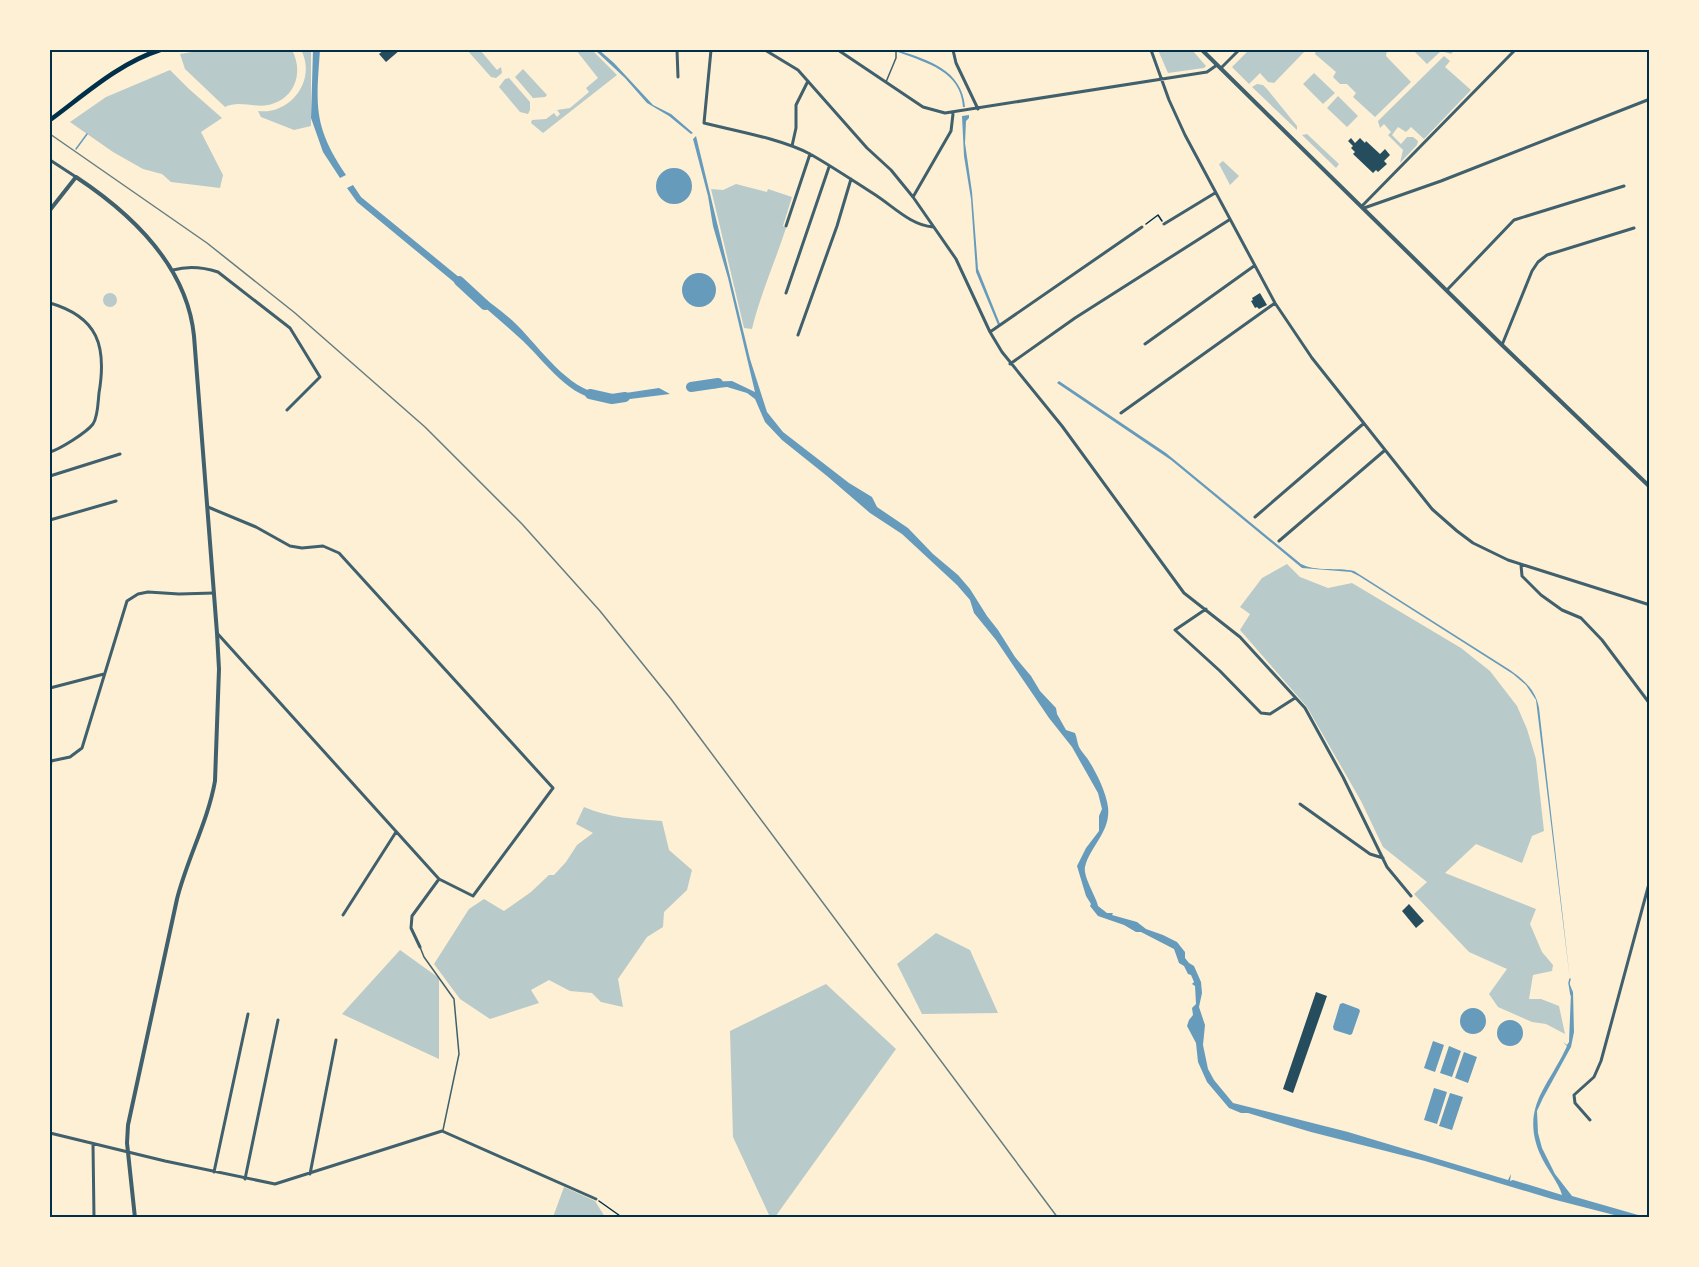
<svg xmlns="http://www.w3.org/2000/svg" width="1699" height="1267" viewBox="0 0 1699 1267" font-family="'Playfair Display',serif">
  <style>
    .green { fill: #b9caca }
    .water { fill: #669bbc }
    .lines { fill: none; stroke-linecap: round; stroke-linejoin: round }
    .stream { stroke: #669bbc; stroke-width: 1.5 }
    .river { stroke: #669bbc; stroke-width: 10 }
    .building { fill: #264d5e }
    .path { stroke: #003049; stroke-width: 1.5 }
    .service { stroke: #3f606c; stroke-width: 1.5 }
    .minor { stroke: #3f606c; stroke-width: 3 }
    .tertiary { stroke: #3f606c; stroke-width: 4 }
    .secondary { stroke: #003049; stroke-width: 4.5 }
    .rail { stroke: #657d81; stroke-width: 1.5 }
    .neatline { fill: none; stroke: #003049; stroke-width: 2 }
  </style>
  <rect width="100%" height="100%" fill="#fdf0d5"/>
  <path class="green" d="M204,50H292C304,72 295,100 268,105C254,108 239,100 225,107L185,69L180,54Z
    M301,50H311V126L294,130L261,117L258,111C291,115 317,79 301,50Z
    M467,50H480L497,70L501,67L502,73L496,78L491,77Z
    M576,50H592L617,75L543,133L531,123L532,120L546,119L554,113L557,117L560,114L557,110L570,108L589,92L586,88L598,78Z
    M1158,50H1192L1206,66L1204,68L1168,73Z
    M1249,50H1306L1274,83L1268,82L1260,73L1249,84L1232,67Z
    M1316,50H1387L1386,56L1411,82L1375,117L1353,97L1356,93L1347,84H1340L1333,77L1336,72L1315,54Z
    M1413,50H1455L1451,54L1441,51L1427,64Z
    M1444,56L1450,61L1445,67L1471,90L1424,139L1411,127L1406,132L1398,127L1392,135L1401,144L1407,137H1413L1418,141L1417,145L1400,163L1403,150L1388,135L1391,132L1384,124L1380,128L1378,121Z
    M523,69L547,95L545,97L533,98L515,77Z
    M170,70L189,89L222,118L201,132L223,175L220,188L171,182L162,174L143,169L113,152L70,122L106,97Z
    M1314,73L1335,93L1323,104L1303,84Z
    M509,78L530,102V110L528,114L520,112L499,87L505,79Z
    M1257,84L1263,85L1267,89L1297,126V130L1252,87Z
    M1338,96L1358,116L1347,127L1327,108Z
    M1307,134L1339,164L1336,168L1302,135Z
    M1223,161L1239,176L1230,185L1219,164Z
    M736,184L767,192L768,189L792,197L783,226L786,228C775,262 760,295 752,329L744,328L711,189L723,190Z
    M103 300a7 7 0 1 1 14 0a7 7 0 1 1-14 0Z
    M1287,564L1300,577L1328,588L1352,583L1461,648L1490,671L1517,706L1527,729L1536,759L1544,831L1532,836L1522,863L1476,844L1445,873L1536,909L1530,924L1542,952L1553,965L1552,971L1533,975L1529,999H1541L1559,1006L1565,1034L1546,1024L1532,1022L1498,1007L1489,994L1507,969L1469,952L1414,894L1427,882L1383,847L1361,801L1307,707L1240,630L1250,614L1240,607L1262,578Z
    M584,807C609,818 635,819 662,821L669,850L692,870L687,890L664,912L663,927L647,937L618,979L623,1007L601,1002L592,993L570,991L549,980L531,990L539,1003L490,1019L460,999L434,964L469,909L484,899L504,911L531,892L549,875H554L566,862L577,845L593,833L576,824Z
    M936,933L970,950L998,1013L922,1014L897,964Z
    M400,950L439,978V1059L342,1014Z
    M826,984L896,1049L775,1217H770L733,1137L730,1031Z
    M564,1187L595,1201L605,1217H553Z"/>
  <path class="water" d="M313,50H320C316,106 313,126 346,175L340,178L323,152L311,118Z
    M595,50H599L614,63L653,105L671,114L693,133L691,134L669,116L647,103L625,78Z
    M897,50C929,60 962,70 965,107H963C961,71 927,63 898,52Z
    M969,115V118L966,121L965,143L972,192L978,269L1000,324L998,325L976,272L971,199L964,156L962,116Z
    M696,136L750,359L767,412L783,432L849,483L872,497L877,507L908,528L933,554L958,575L970,589L987,616L998,630L1015,657L1031,676L1040,691L1056,708L1057,714L1066,730L1075,733C1077,738 1077,742 1079,747C1081,751 1084,754 1087,758C1095,770 1106,791 1108,807C1111,832 1090,846 1085,867C1083,877 1097,898 1098,906L1107,913H1113L1112,915L1137,922L1146,929L1163,935L1177,942L1185,952V958L1189,963L1194,966L1201,982L1202,993L1199,1007L1205,1025L1203,1045L1208,1069L1214,1080L1233,1103L1348,1132L1508,1180L1511,1174L1510,1181L1513,1180L1562,1195C1559,1183 1546,1168 1540,1154C1520,1107 1549,1086 1567,1046L1563,1042L1567,1045L1569,1042L1571,993L1569,983L1573,992L1574,1032L1571,1047L1543,1098L1537,1111L1538,1133L1542,1148L1555,1174L1572,1196L1645,1217H1622L1552,1199L1425,1161L1311,1132L1248,1113H1241L1229,1108L1207,1082L1198,1062L1196,1043L1187,1026L1189,1020L1193,1015L1192,1008L1196,1004L1195,986L1192,984L1194,982L1191,975L1188,974L1184,966L1179,963L1174,949L1141,932H1136L1124,925L1098,916L1090,906L1091,904L1086,896L1077,866L1086,848L1099,831V816L1102,809L1098,793L1072,747L1049,718L996,640L974,613L970,600L957,585L902,534L870,513L827,476L782,440L765,422L755,399L747,393L727,387L708,389L704,382L732,381L755,392L728,278L713,226L708,196L693,139Z
    M656 186a18 18 0 1 1 36 0a18 18 0 1 1-36 0Z
    M353,185L361,197L471,287L466,292L357,202L347,188Z
    M682 290a17 17 0 1 1 34 0a17 17 0 1 1-34 0Z
    M477,293C490,303 505,313 517,325C542,350 566,388 603,395L605,401C569,398 547,364 523,341C507,326 490,312 473,297Z
    M1059,381L1166,453L1301,564C1316,572 1337,567 1354,571L1510,670C1524,680 1536,690 1539,708L1570,980L1536,700L1526,685L1513,674L1359,576L1351,572L1302,568L1171,460L1057,383Z
    M659,388L670,394L614,401L612,395Z
    M1343,1003L1359,1009L1360,1011L1352,1034L1350,1035L1334,1030L1333,1027L1340,1004Z
    M1460 1021a13 13 0 1 1 26 0a13 13 0 1 1-26 0Z
    M1497 1033a13 13 0 1 1 26 0a13 13 0 1 1-26 0Z
    M1433,1041L1444,1045L1435,1072L1424,1068Z
    M1449,1046L1461,1051L1452,1077L1440,1073Z
    M1464,1052L1477,1057L1468,1083L1455,1078Z
    M1434,1088L1447,1092L1437,1124L1424,1120Z
    M1450,1093L1463,1097L1452,1130L1439,1126Z"/>
  <g class="lines">
    <path class="stream" d="M76,149L87,134
      M1570,979L1569,983L1571,995"/>
    <path class="river" d="M459,281L485,305
      M691,387L718,383
      M590,394L612,399L625,397"/>
  </g>
  <path class="building" d="M384,50H400L386,62L379,54Z
    M1351,138L1355,143L1360,138L1365,143L1366,141L1380,154L1385,149L1390,155L1384,161L1387,164L1378,172L1376,170L1373,173L1353,154L1355,152L1351,148L1353,146L1348,141Z
    M1260,293L1267,305L1259,309L1257,307L1255,308L1251,301L1253,300L1252,298Z
    M1409,904L1424,921L1416,928L1402,911Z
    M1316,992L1327,996L1293,1093L1283,1089Z"/>
  <g class="lines">
    <path class="path" d="M1146,224L1158,215L1162,221
      M599,1201L623,1218"/>
    <path class="service" d="M886,82L896,58V50
      M420,947L424,957L454,999L459,1054L443,1130"/>
    <path class="minor" d="M677,50L678,77
      M711,50L704,123C736,131 782,139 810,154C833,167 855,182 877,196C895,208 911,225 933,227
      M765,50L798,70L867,148L891,170L913,197L956,259L990,332L1002,352L1062,426L1184,593L1240,637L1305,708L1343,777L1387,867L1411,896
      M838,50L923,107L945,113L1207,72L1217,65
      M953,50L956,63L978,109
      M1151,50L1169,100L1185,135L1275,303L1312,358L1432,509L1457,531L1473,543L1508,560L1650,605
      M1221,68L1239,50
      M792,146L796,128V105L808,81
      M50,160L76,177
      M913,197L951,131L953,114
      M1362,206L1515,50
      M1364,208L1441,181L1650,99
      M1164,224L1215,193
      M786,226L810,154
      M173,270C187,266 203,267 218,272L290,328L320,377L287,410
      M1447,290L1514,220L1624,186
      M786,293L829,167
      M50,303C98,317 107,346 99,393C98,402 98,417 93,424C86,433 60,449 50,452
      M990,332L1142,227
      M798,335L837,226L851,179
      M1145,344L1254,266
      M1502,345L1532,271L1538,262L1547,255L1634,228
      M1010,364L1075,318L1229,220
      M1121,413L1275,303
      M50,476L120,454
      M208,507L256,527L290,546L302,548L323,546L339,553L553,788L473,896L439,879L217,633
      M1255,517L1363,424
      M50,520L116,501
      M1279,541L1384,451
      M1521,565L1522,576L1541,595L1562,610L1581,618L1602,640L1650,704
      M1206,609L1175,630L1220,671L1261,713L1270,714L1295,698
      M50,688L104,674
      M50,769L51,761L70,757L82,748L127,601L138,594L148,592L179,594L214,593
      M1300,804L1370,854L1383,858
      M343,915L396,832
      M420,947L411,928L412,916L439,879
      M1590,1120L1575,1103L1574,1095L1594,1077L1601,1061L1650,880
      M50,1133L165,1161L275,1184L442,1131L596,1199
      M93,1144L94,1218
      M214,1172L248,1014
      M310,1174L336,1040
      M245,1179L278,1020"/>
    <path class="tertiary" d="M1202,50L1502,345L1650,487
      M50,210L76,177C132,214 187,266 194,336L217,633L219,669L215,781C208,821 187,859 177,899L128,1125L127,1143L135,1218"/>
    <path class="secondary" d="M50,120C84,95 119,63 160,50"/>
    <path class="rail" d="M50,134L207,243L295,313L425,427L522,524L600,611L671,699L1058,1218"/>
  </g>
  <rect width="1699" height="1267" fill="none" stroke="#fdf0d5" stroke-width="102"/>
  <rect x="51" y="51" width="1597" height="1165" class="neatline"/>
</svg>
